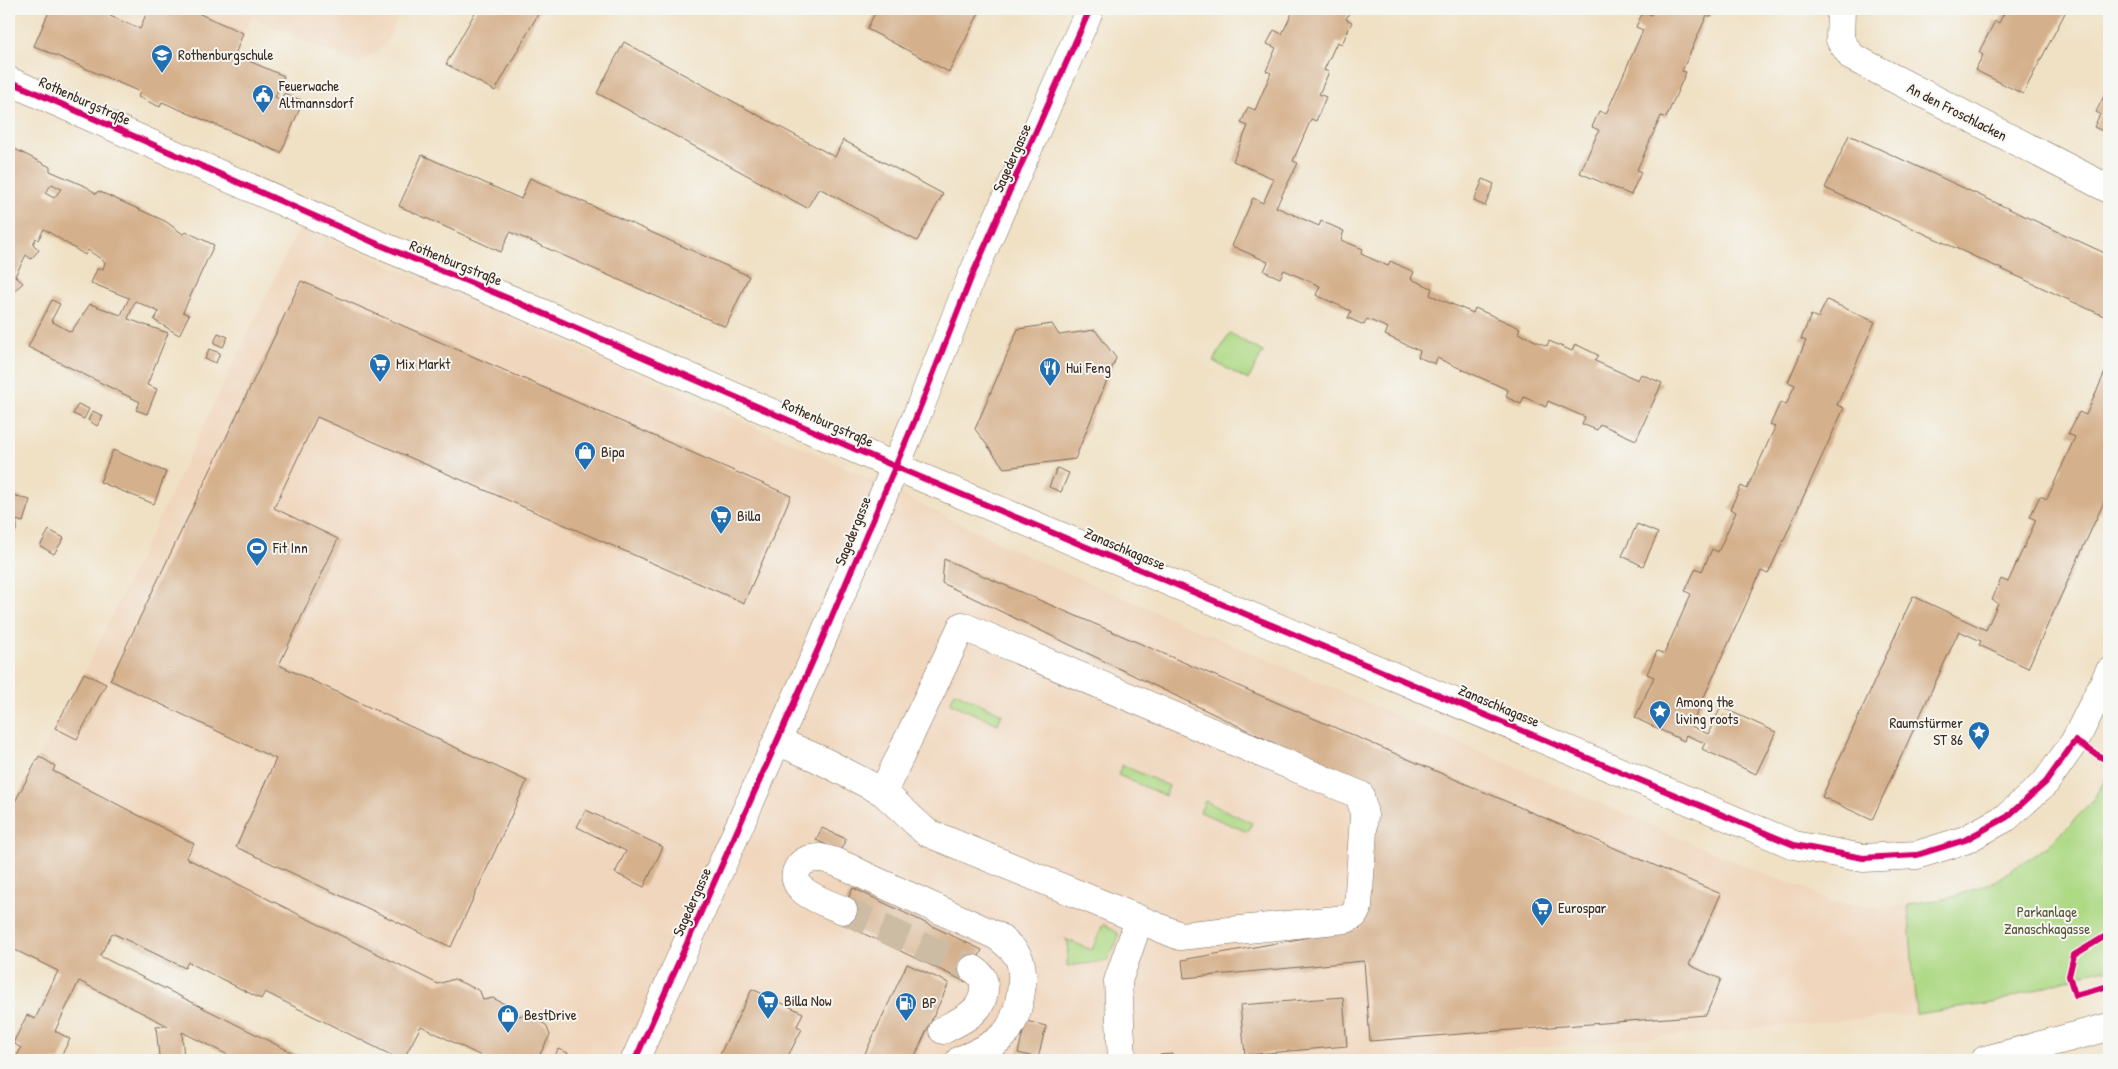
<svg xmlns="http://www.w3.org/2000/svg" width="2118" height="1069" viewBox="0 0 2118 1069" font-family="'Patrick Hand',sans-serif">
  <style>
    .built { fill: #f0d6bc }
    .green { fill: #aed985; stroke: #748252 }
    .building { fill: #d5b08c; fill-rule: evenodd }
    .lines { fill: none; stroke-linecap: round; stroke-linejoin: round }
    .minor-tunnel { stroke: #ccbca4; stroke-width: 28; stroke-dasharray: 28 14; stroke-linecap: butt }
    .minor-casing { stroke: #7a6a58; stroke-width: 29 }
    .highway-casing { stroke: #7a6a58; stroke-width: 29 }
    .minor { stroke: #fff; stroke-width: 28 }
    .highway { stroke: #fff; stroke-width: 28 }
    .cycleway-casing { stroke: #f6f6f2; stroke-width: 9 }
    .cycleway { stroke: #d6006c; stroke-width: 6 }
    .labels { text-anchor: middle; stroke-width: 4; stroke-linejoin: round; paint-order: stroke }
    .poi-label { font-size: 15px; fill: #3b2a1e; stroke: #f6f6f2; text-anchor: start }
    .street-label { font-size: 15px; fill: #3b2a1e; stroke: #f6f6f2 }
    .park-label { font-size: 15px; fill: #585638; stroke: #f6f6f2 }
  </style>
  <rect width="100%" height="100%" fill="#f6f6f2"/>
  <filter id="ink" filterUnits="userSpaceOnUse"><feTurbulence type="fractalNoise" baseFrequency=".02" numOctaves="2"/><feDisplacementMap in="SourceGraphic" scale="10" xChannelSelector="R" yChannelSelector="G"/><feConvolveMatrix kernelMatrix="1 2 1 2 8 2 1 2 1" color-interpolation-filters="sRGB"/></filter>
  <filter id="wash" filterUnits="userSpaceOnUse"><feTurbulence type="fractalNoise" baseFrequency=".0096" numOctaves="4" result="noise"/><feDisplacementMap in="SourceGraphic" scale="20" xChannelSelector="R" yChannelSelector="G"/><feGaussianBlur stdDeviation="1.12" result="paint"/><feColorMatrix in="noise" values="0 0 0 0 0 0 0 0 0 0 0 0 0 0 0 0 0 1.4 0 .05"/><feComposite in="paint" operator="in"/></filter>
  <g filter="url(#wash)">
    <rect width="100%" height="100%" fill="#f0e1c5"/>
    <path class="built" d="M50,9H402L385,45L360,65L251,17L235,55L222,127L34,46Z
      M300,226L819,455L1036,560L1771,877L1805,888L1832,903L1886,908L1908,904L1916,1014L1395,1060H489L9,818V813L84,673Z"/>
    <path class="green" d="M1230,333L1263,352L1248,380L1213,361Z
      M955,692L1002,714L998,724L950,703Z
      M1122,765L1169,786L1165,796L1118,775Z
      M2109,774V968L2081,975L1994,1003L1916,1014L1908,904L1950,898L1993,882L2048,846L2091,803Z
      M1205,801L1252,823L1248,832L1200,812Z
      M1103,924L1118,933V939L1107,961L1067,966L1068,942L1065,939L1092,950Z"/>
    <g id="blocks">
      <path class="building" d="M50,9H113L110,16L140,29L148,9H194L201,12L200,14L243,33L235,55L284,76L275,97L281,100L284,93L303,101L281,153L162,102L160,107L138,97L140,92L34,46Z
        M477,9H541L495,91L446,64Z
        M877,9H974L979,13L949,72L867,29Z
        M1294,9H1351L1346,19L1352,22L1342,44L1337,42L1324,70L1329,72L1319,94L1326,97L1316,121L1311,119L1293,161L1298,163L1276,207L1319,226L1321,221L1344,231L1341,240L1363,249L1361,254L1388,266L1390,261L1414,272L1411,279L1432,288L1430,295L1473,313L1475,308L1520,328L1518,333L1547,346L1549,341L1572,351L1575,344L1598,355L1595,361L1638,380L1641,374L1662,383L1636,440L1600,424L1597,430L1582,424L1585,417L1548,401L1546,407L1524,397L1521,404L1506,397L1508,390L1437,358L1435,364L1418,357L1420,351L1385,335L1388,328L1367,319L1364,325L1348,318L1351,311L1316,295L1320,286L1284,270L1280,278L1264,271L1268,262L1232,246L1253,198L1263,203L1274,179L1233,161L1248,126L1241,123L1248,107L1255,110L1271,73L1266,71L1276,48L1267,44L1274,30L1282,34Z
        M1653,9H1715L1711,17L1707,15L1682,71L1686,72L1666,118L1661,116L1637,170L1641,172L1631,195L1580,173L1599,130L1592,127L1599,111L1606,114L1643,30L1636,27L1643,11L1651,15Z
        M2006,9H2067L2023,94L1975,70L1983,55L1979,52L1995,21L1999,23Z
        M624,42L835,157L843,140L943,194L917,241L819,188L807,208L597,93Z
        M2109,86V134L2094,127L2100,114L2096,112Z
        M1849,135L2109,255V316L2107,315L2106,317L1825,188Z
        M9,146L50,167V171L87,187L96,194L98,191L165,221L183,234L187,232L214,245L183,312L189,315L179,335L154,320L159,312L135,301L128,319L168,333L147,385L157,389L147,414L136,410L140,402L28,347L52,300L60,304L51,321L71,332L90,304L121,315L129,298L91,283L97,269H103L105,262L88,250L85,255L44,229L38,240L36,238L33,244L39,250L31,259L26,255L15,276L23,283L13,292L9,288ZM52,184L61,189L54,198L45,193Z
        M422,155L521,199L530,178L749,276L726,327L510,232L501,252L399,206Z
        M1483,179L1494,184L1485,206L1474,201Z
        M301,281L791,496L744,603L317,417L274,508L338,539L279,665L527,781L451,947L236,847L276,759L110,680Z
        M1827,300L1875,322L1837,405L1844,408L1807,489L1768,574L1761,571L1691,726L1708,734L1721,707L1776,732L1756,774L1702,749L1705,743L1686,735L1684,741L1635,718L1654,677L1647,674L1657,651L1664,654L1691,594L1685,591L1696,568L1702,571L1712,549L1718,552L1736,512L1730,509L1741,486L1747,489L1775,427L1770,425L1780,403L1786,405L1795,385L1788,382L1806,341L1801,339L1811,315L1818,318Z
        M1052,324L1059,335L1095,330L1116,358L1075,459L1004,468L975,429L1018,329Z
        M218,333L228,337L223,347L214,343Z
        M209,349L220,353L216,363L205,359Z
        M2109,363V491L2028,668L1979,645L1981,641L1959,631L1872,820L1822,797L1913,596L1986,630L1998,603L1992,600L2001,579L2008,582L2036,520L2030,517L2040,496L2047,499L2075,437L2068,434L2079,412L2086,415Z
        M78,404L89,409L84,419L73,414Z
        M93,411L103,416L97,426L88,420Z
        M113,450L166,472L154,504L100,482Z
        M1057,468L1069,473L1061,492L1049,487Z
        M10,494L30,500L23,522L16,520L17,528L9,545Z
        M1637,524L1658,533L1643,566L1622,556Z
        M49,530L64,538L54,554L40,546Z
        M944,559L1721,894L1689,965L1721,979L1706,1015L1370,1041L1364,961L1184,978L1182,960L1360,928L1369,789L942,583Z
        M84,673L106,684L77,739L55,728Z
        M39,756L55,766L53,771L194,844L186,858L438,984L454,979L480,991L483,1000L493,998L512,1008L515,1017L526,1014L546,1025L550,1035L537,1060H489L421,1026L403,1060H401L265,992L261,999L188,962L185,968L112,933L100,956L301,1057L300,1060H238L182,1032L184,1060H150V1057L159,1056L156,1027L168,1026L79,981L55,1031L70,1039L59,1060H15L21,1048L13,1043L27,1015L35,1019L58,971L9,947V813Z
        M586,810L663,847L644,887L615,873L626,851L577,827Z
        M822,828L846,839L840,851L816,840Z
        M853,888L982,950L966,982L837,921Z
        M907,964L949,983L913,1060H862Z
        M752,989L803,1013L797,1026L802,1029L786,1060H717Z
        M1343,997L1347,1046L1245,1055L1240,1005Z
        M1026,1021L1046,1026L1038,1058L1018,1053Z
        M558,1049L568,1053L565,1060H553Z
        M1172,1054V1060H1159V1055Z"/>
    </g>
  </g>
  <g filter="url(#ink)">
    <use href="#blocks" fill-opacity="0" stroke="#7a6a58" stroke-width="1"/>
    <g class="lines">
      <path class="minor-tunnel" d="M843,910L973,969"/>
      <g class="minor-casing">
        <path id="minor" d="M1841,9L1840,40L1852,57L2109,189
          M9,81L373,242L512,300L894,466L1794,845L1863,858L1917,855L1965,840L2007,817L2046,782L2075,741L2109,672
          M962,626L1360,795L1364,815L1358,907L1354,915L1346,919L1180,936L926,832L883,792Z
          M777,741L819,759L883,792
          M843,910C827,903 781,890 800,865C805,859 814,858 821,858C839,861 858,873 874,880C915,899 956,917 997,936C1005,943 1016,950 1020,961C1026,980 1018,1021 1004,1035C991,1047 976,1054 960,1060
          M943,1030C962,1020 984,1012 984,988C984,978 981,974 973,969
          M635,1060L819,647L915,420L971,278L1090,9
          M1122,1060L1118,981L1139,920"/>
      </g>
      <g class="highway-casing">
        <path id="highway" d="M1985,1060L2109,1027"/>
      </g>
      <use href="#minor" class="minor"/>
      <use href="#highway" class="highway"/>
      <g class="cycleway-casing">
        <path id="cycleway" d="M9,81L373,242L512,300L894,466L1794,845L1863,858L1917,855L1965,840L2007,817L2046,782L2075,741L2109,762
          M2109,934L2074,955L2069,976L2075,995L2109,986
          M635,1060L819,647L915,420L971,278L1090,9"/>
      </g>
      <use href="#cycleway" class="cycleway"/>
    </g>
  </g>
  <defs>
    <g id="school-pin" transform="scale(1.125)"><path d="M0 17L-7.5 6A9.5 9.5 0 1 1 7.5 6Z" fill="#1f6fb2" stroke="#f6f6f2"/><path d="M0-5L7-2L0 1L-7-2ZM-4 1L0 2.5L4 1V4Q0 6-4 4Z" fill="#fff"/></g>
    <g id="civic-pin" transform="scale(1.125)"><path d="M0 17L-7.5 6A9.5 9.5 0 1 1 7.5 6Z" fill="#1f6fb2" stroke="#f6f6f2"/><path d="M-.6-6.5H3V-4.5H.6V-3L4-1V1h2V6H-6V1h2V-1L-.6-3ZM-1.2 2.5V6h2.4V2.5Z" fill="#fff"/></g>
    <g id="supermarket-pin" transform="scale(1.125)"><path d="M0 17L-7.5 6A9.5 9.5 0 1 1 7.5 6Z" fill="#1f6fb2" stroke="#f6f6f2"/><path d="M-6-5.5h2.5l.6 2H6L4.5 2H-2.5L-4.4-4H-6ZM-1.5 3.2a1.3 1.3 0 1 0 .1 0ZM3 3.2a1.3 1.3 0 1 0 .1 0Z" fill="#fff"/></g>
    <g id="restaurant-pin" transform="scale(1.125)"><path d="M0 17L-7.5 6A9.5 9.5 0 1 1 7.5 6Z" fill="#1f6fb2" stroke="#f6f6f2"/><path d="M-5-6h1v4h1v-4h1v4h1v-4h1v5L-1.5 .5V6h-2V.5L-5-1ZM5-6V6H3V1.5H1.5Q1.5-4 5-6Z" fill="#fff"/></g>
    <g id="shop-pin" transform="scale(1.125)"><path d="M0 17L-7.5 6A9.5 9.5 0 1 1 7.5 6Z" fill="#1f6fb2" stroke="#f6f6f2"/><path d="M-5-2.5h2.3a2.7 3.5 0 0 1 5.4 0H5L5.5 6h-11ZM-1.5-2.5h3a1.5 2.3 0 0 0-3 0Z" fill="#fff"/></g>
    <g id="stadium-pin" transform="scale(1.125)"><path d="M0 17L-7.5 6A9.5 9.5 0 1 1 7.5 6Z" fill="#1f6fb2" stroke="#f6f6f2"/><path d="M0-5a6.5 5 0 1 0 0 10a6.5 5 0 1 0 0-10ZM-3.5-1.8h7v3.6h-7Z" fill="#fff"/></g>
    <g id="sight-pin" transform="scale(1.125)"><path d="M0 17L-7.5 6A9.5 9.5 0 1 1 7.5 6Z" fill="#1f6fb2" stroke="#f6f6f2"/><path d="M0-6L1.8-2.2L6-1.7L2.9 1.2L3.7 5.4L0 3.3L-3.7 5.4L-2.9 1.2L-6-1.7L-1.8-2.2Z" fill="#fff"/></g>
    <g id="fuel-pin" transform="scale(1.125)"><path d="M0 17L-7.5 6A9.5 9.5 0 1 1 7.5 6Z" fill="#1f6fb2" stroke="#f6f6f2"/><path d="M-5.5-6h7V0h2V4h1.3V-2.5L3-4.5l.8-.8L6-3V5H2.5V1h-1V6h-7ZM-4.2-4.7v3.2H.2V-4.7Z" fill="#fff"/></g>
  </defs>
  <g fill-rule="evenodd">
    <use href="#school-pin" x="162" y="55"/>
    <use href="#civic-pin" x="263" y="95"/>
    <use href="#supermarket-pin" x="380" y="364"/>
    <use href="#restaurant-pin" x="1050" y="368"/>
    <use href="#shop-pin" x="585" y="452"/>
    <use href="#supermarket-pin" x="721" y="516"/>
    <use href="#stadium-pin" x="257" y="548"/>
    <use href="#sight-pin" x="1660" y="711"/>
    <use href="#sight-pin" x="1979" y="732"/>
    <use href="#supermarket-pin" x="1542" y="908"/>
    <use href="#supermarket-pin" x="768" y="1001"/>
    <use href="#fuel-pin" x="906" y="1003"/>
    <use href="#shop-pin" x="508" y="1015"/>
  </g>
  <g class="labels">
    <g class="poi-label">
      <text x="178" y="60">Rothenburgschule</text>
      <text x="279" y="91">Feuerwache<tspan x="279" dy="17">Altmannsdorf</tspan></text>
      <text x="396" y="369">Mix Markt</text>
      <text x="1066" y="373">Hui Feng</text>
      <text x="601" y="457">Bipa</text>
      <text x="737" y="521">Billa</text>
      <text x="273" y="553">Fit Inn</text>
      <text x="1676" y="707">Among the<tspan x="1676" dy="17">living roots</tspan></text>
      <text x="1963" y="728" text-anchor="end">Raumstürmer<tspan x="1963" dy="17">ST 86</tspan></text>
      <text x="1558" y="913">Eurospar</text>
      <text x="784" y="1006">Billa Now</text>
      <text x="922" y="1008">BP</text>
      <text x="524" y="1020">BestDrive</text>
    </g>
    <g class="street-label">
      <text transform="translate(85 101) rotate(24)" y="5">Rothenburgstraße</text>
      <text transform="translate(1957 112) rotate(27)" y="5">An den Froschlacken</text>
      <text transform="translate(1012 158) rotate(-66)" y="5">Sagedergasse</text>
      <text transform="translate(456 263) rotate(22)" y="5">Rothenburgstraße</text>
      <text transform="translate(828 423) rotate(24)" y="5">Rothenburgstraße</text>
      <text transform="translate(853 531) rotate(-68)" y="5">Sagedergasse</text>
      <text transform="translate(1125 549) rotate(23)" y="5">Zanaschkagasse</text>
      <text transform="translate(1499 706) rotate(23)" y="5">Zanaschkagasse</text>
      <text transform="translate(692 902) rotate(-66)" y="5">Sagedergasse</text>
    </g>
    <g class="park-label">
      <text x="2047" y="917">Parkanlage<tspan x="2047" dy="17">Zanaschkagasse</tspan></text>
    </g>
  </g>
  <rect width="2118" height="1069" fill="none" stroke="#f6f6f2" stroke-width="30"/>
</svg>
